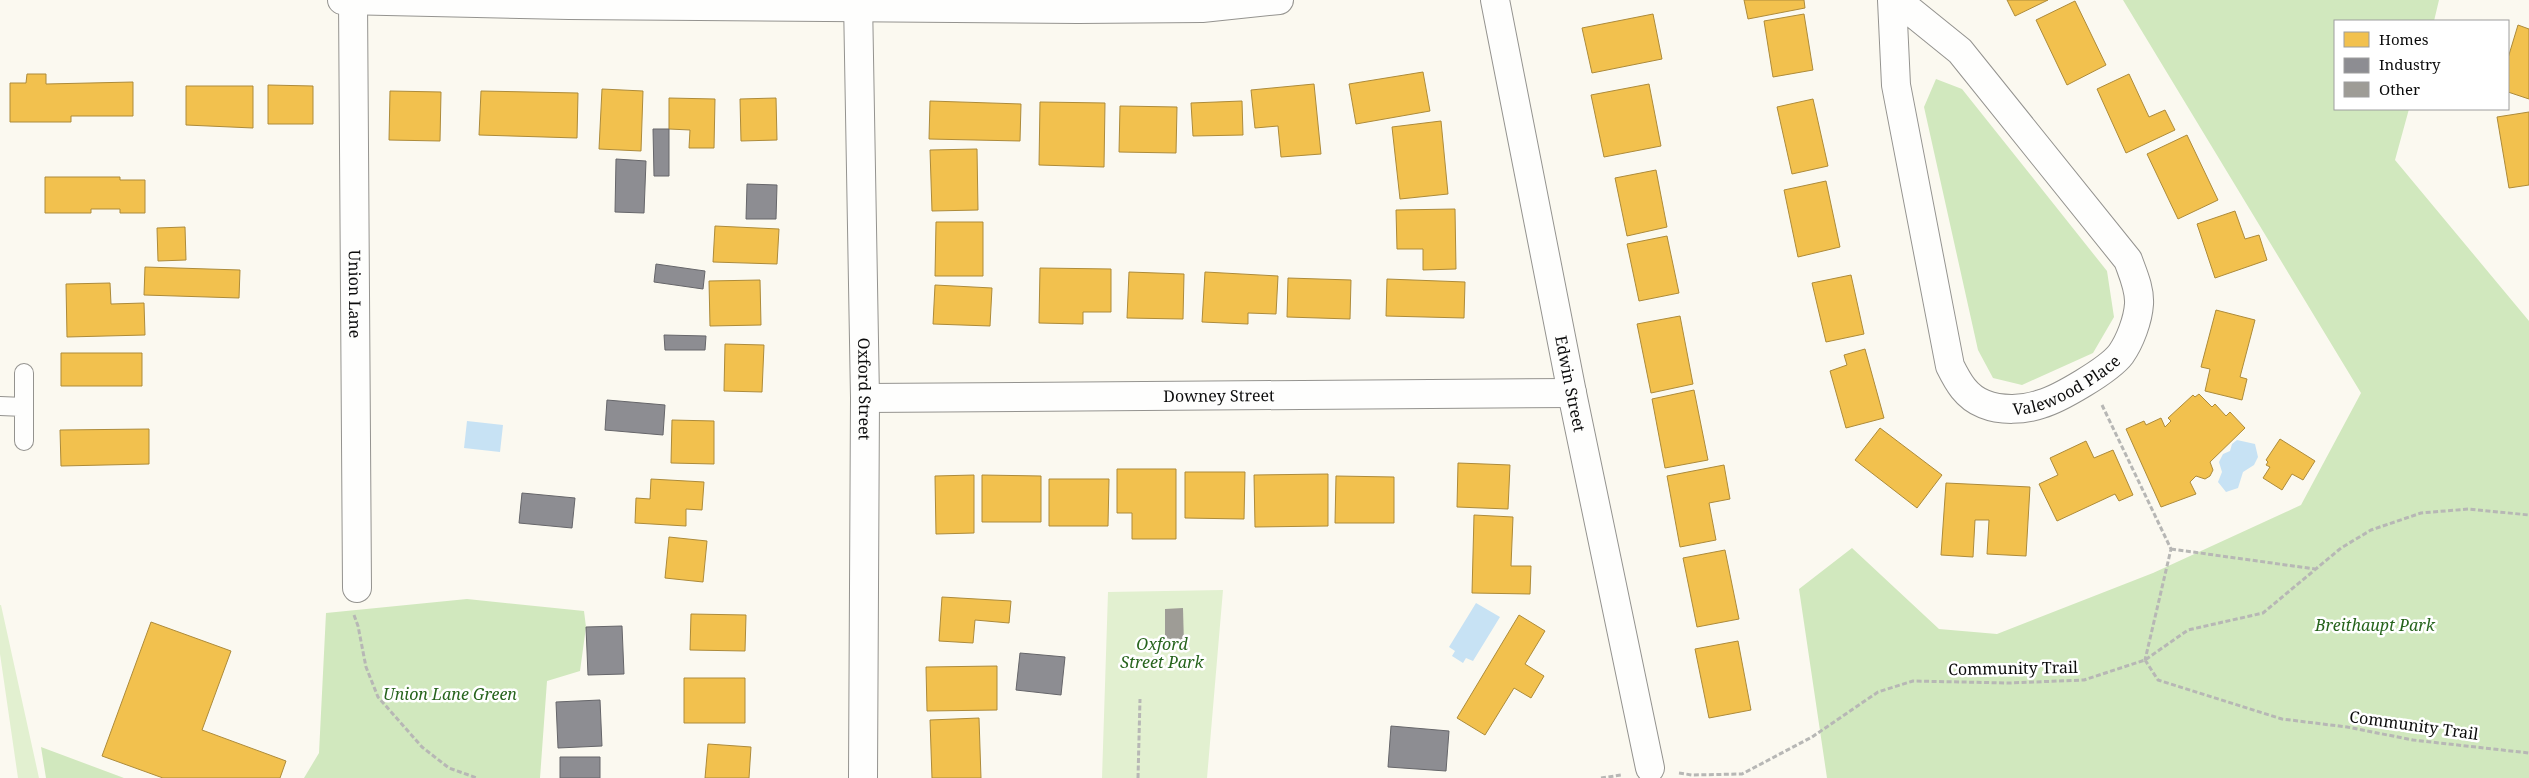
<svg xmlns="http://www.w3.org/2000/svg" width="2529" height="778" viewBox="0 0 2529 778" font-family="'Noto Serif',serif">
  <style>
    .green { fill: #e2f0d0 }
    .forest { fill: #d1e8be }
    .water { fill: #c7e2f4 }
    .homes { fill: #f2c14e; stroke: #ad8b3a }
    .industry { fill: #8d8d92; stroke: #66666a }
    .building { fill: #9e9c96 }
    .lines { fill: none; stroke-linecap: round; stroke-linejoin: round }
    .lane-casing { stroke: #94938f; stroke-width: 20 }
    .street-casing { stroke: #94938f; stroke-width: 30 }
    .path { stroke: #b7b7b5; stroke-width: 3; stroke-dasharray: 5 2.5; stroke-linecap: butt }
    .lane { stroke: #fefefd; stroke-width: 18 }
    .street { stroke: #fefefd; stroke-width: 28 }
    .labels { text-anchor: middle; stroke-width: 5; stroke-linejoin: round; paint-order: stroke }
    .street-label { font-size: 16px; fill: #0c0c0c; stroke: #fff }
    .park-label { font-size: 16px; font-style: italic; fill: #27641d; stroke: #fff }
  </style>
  <rect width="100%" height="100%" fill="#fbf9f0"/>
  <path class="green" d="M1223,590L1207,778H1102L1108,592Z
    M0,605H1L39,778H18L0,654Z"/>
  <path class="forest" d="M2123,0H2439L2434,21H2335V109H2409L2395,160L2529,321V778H1827L1799,589L1852,548L1939,629L1997,634L2153,573L2301,505L2361,393Z
    M1936,79L1962,89L2107,271L2114,317L2093,353L2022,385L1993,378L1978,350L1924,107Z
    M467,599L584,611L586,627L580,671L547,681L540,778H304L319,753L326,613Z
    M41,747L124,778H46Z"/>
  <path class="water" d="M467,421L503,425L500,452L464,448Z
    M2237,440L2255,444L2258,457L2254,465L2243,472L2238,488L2226,492L2218,482L2222,472L2219,462L2223,454L2230,451L2232,444Z
    M1476,603L1500,617L1473,661L1466,658L1463,663L1452,656L1455,651L1449,647Z"/>
  <path class="homes" d="M1744,0H1804L1805,8L1748,19Z
    M2007,0H2048L2015,16Z
    M2075,1L2106,65L2067,85L2036,20Z
    M1653,14L1662,59L1592,73L1582,28Z
    M1804,14L1813,70L1773,77L1764,21Z
    M2518,25L2529,29V99L2508,92V58Z
    M1423,72L1430,111L1356,124L1349,84Z
    M27,74H46V84L133,82V116H71V122H10V83H26Z
    M2129,74L2149,117L2165,110L2175,130L2126,153L2097,89Z
    M1314,84L1321,154L1281,157L1278,126L1255,128L1251,90Z
    M1649,84L1661,146L1604,157L1591,95Z
    M268,85L313,86V124H268Z
    M186,86H253V128L186,125Z
    M602,89L643,91L641,151L599,149Z
    M390,91L441,92L440,141L389,140Z
    M481,91L578,93L577,138L479,135Z
    M669,98L715,99L714,148H689L690,130L669,129Z
    M776,98L777,140L741,141L740,99Z
    M1813,99L1828,166L1792,174L1777,107Z
    M930,101L1021,104L1020,141L929,139Z
    M1242,101L1243,135L1193,136L1191,103Z
    M1040,102L1105,103L1104,167L1039,165Z
    M1120,106L1177,107L1176,153L1119,152Z
    M2529,112V185L2509,188L2497,117Z
    M1441,121L1448,194L1400,199L1392,127Z
    M2187,135L2218,200L2178,219L2147,154Z
    M977,149L978,210L932,211L930,150Z
    M1656,170L1667,227L1627,236L1615,178Z
    M45,177H120V180H145V213H120V209H91V213H45Z
    M1826,181L1840,247L1798,257L1784,190Z
    M1455,209L1456,269L1423,270V249H1397L1396,210Z
    M2235,211L2245,239L2259,235L2267,260L2215,278L2197,224Z
    M936,222H983V276H935Z
    M715,226L779,229L777,264L713,262Z
    M185,227L186,260L158,261L157,228Z
    M1667,236L1679,293L1639,301L1627,244Z
    M145,267L240,270L239,298L144,295Z
    M1040,268L1111,269V312H1083V324L1039,323Z
    M1129,272L1184,274L1183,319L1127,318Z
    M1205,272L1278,276L1276,314L1248,313V324L1202,322Z
    M1851,275L1864,334L1826,342L1812,283Z
    M1288,278L1351,280L1350,319L1287,317Z
    M1387,279L1465,282L1464,318L1386,316Z
    M760,280L761,325L710,326L709,281Z
    M110,283L111,304L144,303L145,335L67,337L66,284Z
    M935,285L992,288L990,326L933,324Z
    M2216,310L2255,320L2240,377L2247,379L2242,400L2205,391L2210,369L2201,367Z
    M1680,316L1693,384L1651,393L1637,324Z
    M725,344L764,345L762,392L724,391Z
    M1865,349L1884,418L1846,428L1830,371L1847,365L1844,355Z
    M61,353H142V386H61Z
    M1694,390L1708,460L1665,468L1652,399Z
    M2199,394L2212,407L2215,404L2226,416L2230,412L2245,428L2210,462L2213,470L2210,476L2205,479L2196,476L2190,482L2196,494L2161,507L2126,429L2144,421L2146,425L2161,418L2165,427L2171,421L2168,418L2193,395L2195,397Z
    M672,420L714,421V464L671,463Z
    M1880,428L1942,475L1917,508L1855,460Z
    M149,429V464L61,466L60,430Z
    M2280,439L2315,461L2303,480L2292,474L2282,490L2263,478L2270,467L2266,465L2268,462L2266,460Z
    M2086,441L2094,458L2113,450L2133,495L2119,501L2115,494L2057,521L2039,484L2058,475L2050,458Z
    M1458,463L1510,465L1508,509L1457,507Z
    M1724,465L1730,499L1709,503L1716,540L1680,547L1667,476Z
    M1117,469H1176V539H1132V513H1117Z
    M1185,472H1245L1244,519L1185,518Z
    M1328,474V526L1255,527L1254,475Z
    M974,475V533L936,534L935,476Z
    M982,475L1041,476V522H982Z
    M1336,476L1394,477V523H1335Z
    M651,479L704,482L702,510L686,509V526L635,523L636,498L650,499Z
    M1049,479H1109L1108,526H1049Z
    M1946,483L2030,487L2026,556L1987,554L1989,520H1975L1973,557L1941,555Z
    M1474,515L1513,517L1511,566H1531L1530,594L1472,593Z
    M669,537L707,541L703,582L665,578Z
    M1725,550L1739,619L1697,627L1683,558Z
    M942,597L1011,601L1009,623L975,620L973,643L939,641Z
    M691,614L746,615L745,651L690,650Z
    M1519,615L1545,631L1525,664L1544,676L1531,698L1514,688L1485,735L1457,718Z
    M151,622L231,651L202,730L286,761L280,778H163L102,756Z
    M1738,641L1751,710L1709,718L1695,649Z
    M997,666V710L927,711L926,667Z
    M684,678H745V723H684Z
    M979,718L981,778H932L930,720Z
    M708,744L751,747L749,778H705Z"/>
  <path class="industry" d="M653,129H669V176H654Z
    M616,159L646,161L644,213L615,212Z
    M747,184L777,185L776,219H746Z
    M656,264L705,271L703,289L654,282Z
    M664,335L706,336L705,350H665Z
    M607,400L665,405L663,435L605,430Z
    M522,493L575,498L572,528L519,523Z
    M622,626L624,674L588,675L586,627Z
    M1020,653L1065,657L1061,695L1016,690Z
    M600,700L602,746L558,748L556,702Z
    M1391,726L1449,731L1446,771L1388,767Z
    M560,757H600V778H560Z"/>
  <path class="building" d="M1183,608L1184,645L1165,646V609Z"/>
  <g class="lines">
    <g class="lane-casing">
      <path id="lane" d="M0,406L24,407V373
        M24,441V407"/>
    </g>
    <g class="street-casing">
      <g id="street">
        <path d="M342,0L569,5L1078,9L1202,8L1279,0"/>
        <path id="s1" d="M353,0L357,588"/>
        <path id="s2" d="M858,0L865,398L863,778"/>
        <path id="s3" d="M1495,0L1572,393L1650,768"/>
        <path id="s4" d="M1892,0L1896,85L1950,366C1958,382 1966,397 1984,404C2001,411 2024,410 2041,404C2059,399 2109,370 2121,354C2130,341 2138,320 2139,304C2140,289 2133,274 2128,260L1960,51L1897,0"/>
        <path id="s5" d="M865,398L1572,393"/>
      </g>
    </g>
    <path class="path" d="M2102,405L2171,549L2145,660
      M2171,549L2315,569
      M354,615L358,626L366,667L378,697L422,747L449,768L477,778
      M2145,660L2158,680L2282,719L2347,727L2413,740L2529,753
      M1679,773L1692,775L1742,774L1812,737L1878,692L1913,681L2009,683L2084,680L2145,660L2188,630L2263,613L2341,548L2371,530L2421,513L2469,509L2529,515
      M1138,778L1140,699
      M1601,778L1621,775"/>
    <use href="#lane" class="lane"/>
    <use href="#street" class="street"/>
  </g>
  <g class="labels">
    <g class="street-label">
      <text dy="6" stroke="none"><textPath href="#s1" startOffset="294">Union Lane</textPath></text>
      <text dy="6" stroke="none"><textPath href="#s4" startOffset="512">Valewood Place</textPath></text>
      <text dy="6" stroke="none"><textPath href="#s3" startOffset="391">Edwin Street</textPath></text>
      <text dy="6" stroke="none"><textPath href="#s2" startOffset="389">Oxford Street</textPath></text>
      <text dy="6" stroke="none"><textPath href="#s5" startOffset="354">Downey Street</textPath></text>
      <text transform="translate(2013 668) rotate(-1)" y="6">Community Trail</text>
      <text transform="translate(2414 725) rotate(8)" y="6">Community Trail</text>
    </g>
    <g class="park-label">
      <text x="2375" y="631">Breithaupt Park</text>
      <text x="1162" y="650">Oxford<tspan x="1162" dy="18">Street Park</tspan></text>
      <text x="450" y="700">Union Lane Green</text>
    </g>
  </g>
  <rect x="2334" y="20" width="175" height="90" fill="#ffffff" stroke="#9e9e9e"/>
  <rect x="2344" y="32" width="25" height="15" fill="#f2c14e" stroke="#9e9e9e"/>
  <text x="2379" y="45" font-size="15" fill="#0c0c0c">Homes</text>
  <rect x="2344" y="58" width="25" height="15" fill="#8d8d92" stroke="#9e9e9e"/>
  <text x="2379" y="70" font-size="15" fill="#0c0c0c">Industry</text>
  <rect x="2344" y="82" width="25" height="15" fill="#9e9c96" stroke="#9e9e9e"/>
  <text x="2379" y="95" font-size="15" fill="#0c0c0c">Other</text>
</svg>
